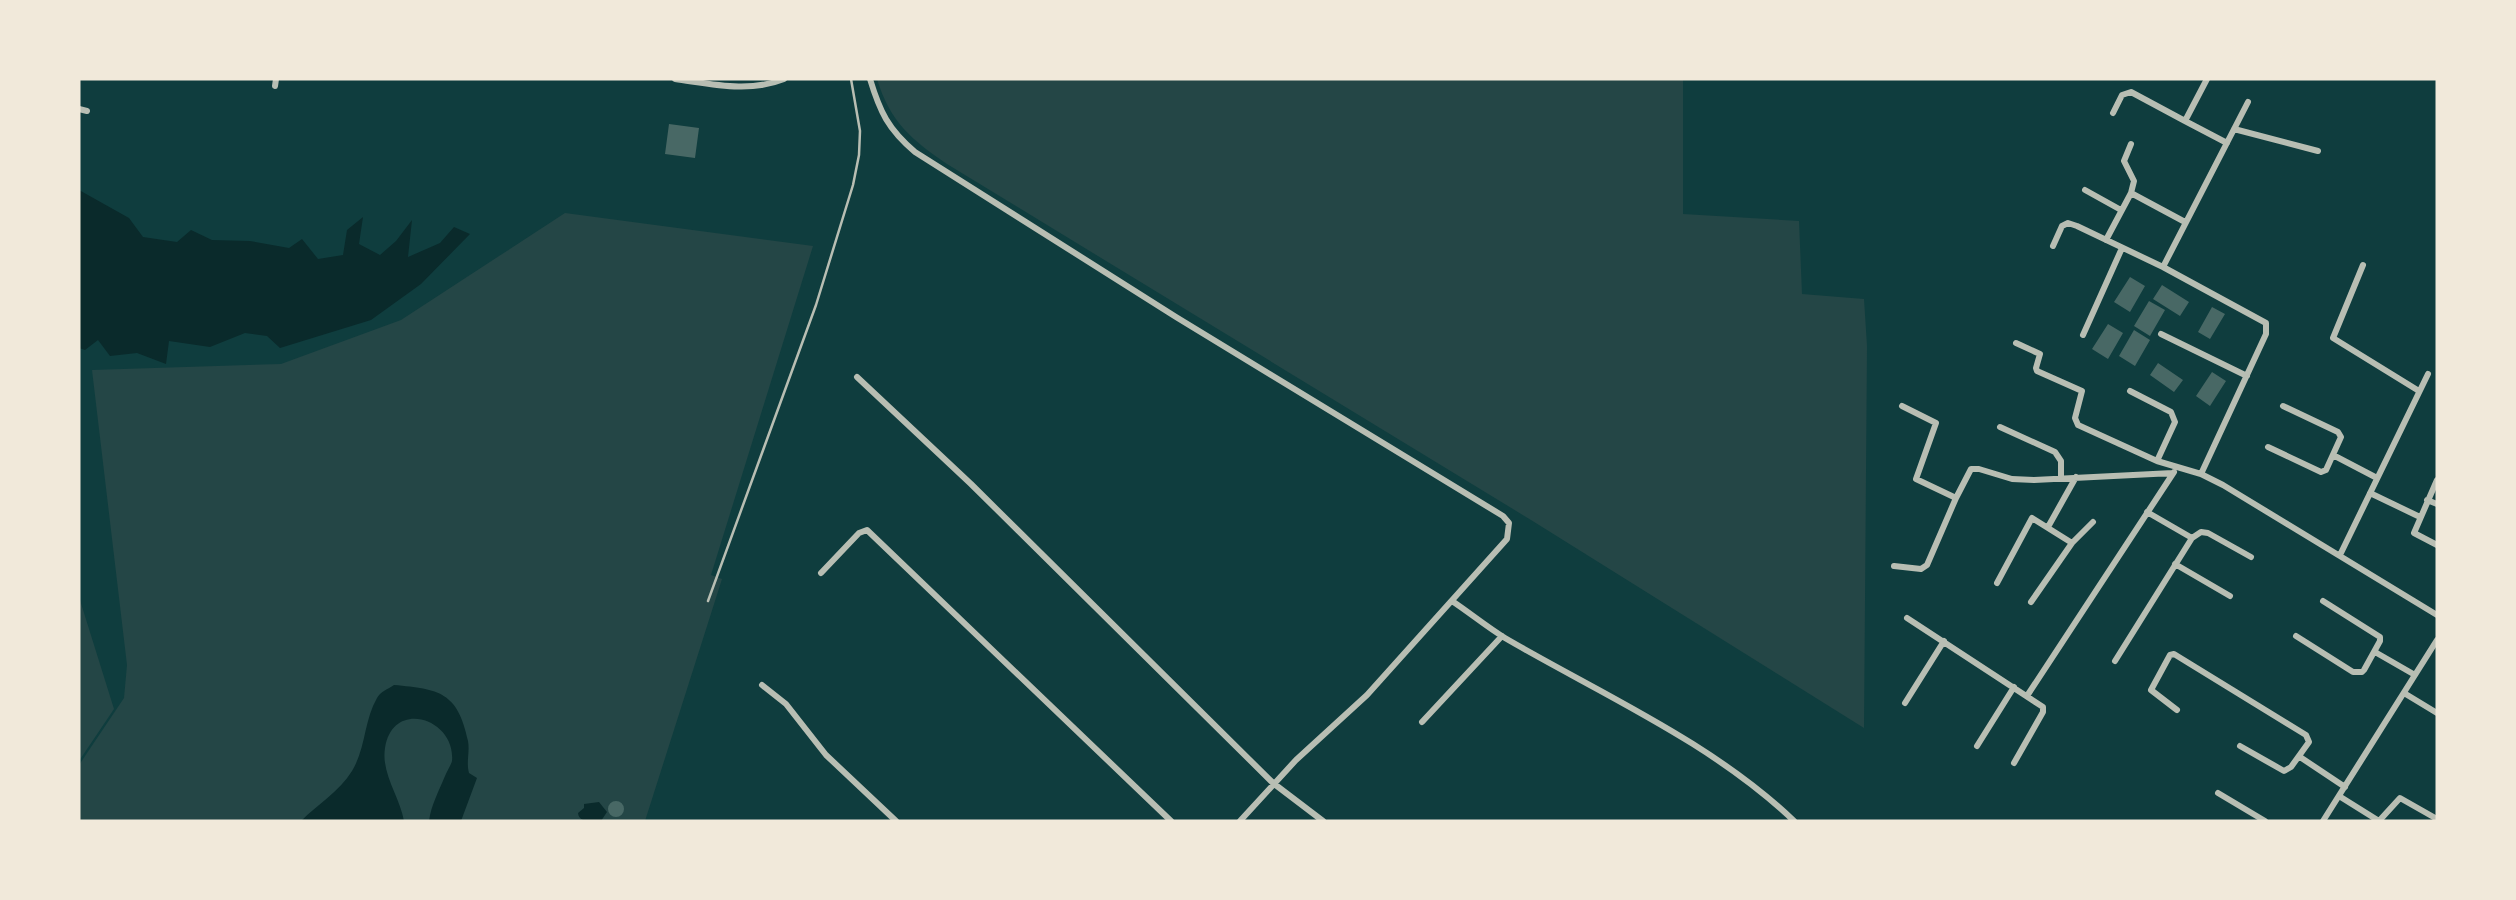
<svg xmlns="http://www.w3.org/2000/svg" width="2516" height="900" viewBox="0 0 2516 900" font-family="Overpass,sans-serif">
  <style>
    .green { fill: #244646 }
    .water { fill: #0a2a2b }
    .building { fill: #486865 }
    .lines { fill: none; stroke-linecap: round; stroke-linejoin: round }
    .service { stroke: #b8beb3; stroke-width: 2.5 }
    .minor { stroke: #b8beb3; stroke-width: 6 }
  </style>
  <rect width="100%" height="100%" fill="#0f3d3e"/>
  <path class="green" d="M877,79H1683V214L1799,221L1802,294L1864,299L1867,346L1864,728L1531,520L947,164C912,140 890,122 877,79Z
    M565,213L813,246L711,575L722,579L645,821H79V765L124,698L127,665L92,370L281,364L401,320Z
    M79,597L114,709L79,761Z"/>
  <path class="water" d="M79,190L129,218L143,237L177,242L191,230L212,240L250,241L289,248L302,239L318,259L343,255L347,230L363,217L359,244L380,255L396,241L412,220L408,257L440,243L454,227L470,234L421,284L371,320L280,348L267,336L245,333L210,347L169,341L166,364L137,353L110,356L98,340L85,350L79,348Z
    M394,685C439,689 458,692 468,741C470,752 466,762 469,773L477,778L461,821H429C431,805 439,791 445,776C447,771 451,765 452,761C456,719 393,698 385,748C381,774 400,797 404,821H301C318,804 339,792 352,771C366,748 364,720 377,698C380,692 388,689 394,685Z
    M599,802L607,812L601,821C591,821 579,823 578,813L584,808V804Z"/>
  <path class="building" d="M669,124L699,128L695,158L665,154Z
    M2130,277L2145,286L2130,312L2114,302Z
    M2162,285L2189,302L2180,316L2153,299Z
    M2149,301L2165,310L2150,336L2134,326Z
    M2212,307L2225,314L2210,339L2198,332Z
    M2108,324L2123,333L2108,359L2092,349Z
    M2134,330L2150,340L2135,366L2119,356Z
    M2158,363L2183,380L2174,392L2150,375Z
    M2212,372L2226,381L2210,406L2196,396Z
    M608 809a8 8 0 1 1 16 0a8 8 0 1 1-16 0Z"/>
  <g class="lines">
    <path class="service" d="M708,601L816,305L853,185L859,155L860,131L851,79"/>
    <path class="minor" d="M675,79C712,84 749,93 784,79
      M870,79C880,112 888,129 915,152L1176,317L1503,516L1509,523L1507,539L1367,695L1296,760L1240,821
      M2207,79L2185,121L2227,143
      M275,86L276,79
      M79,109L87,111
      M2113,113L2122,95L2131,92L2185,121
      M2234,129L2318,151
      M2085,190L2121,210
      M2131,193L2134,181L2124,161L2131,144
      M2106,240L2131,193L2185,222
      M2053,246L2062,226L2068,223L2077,226L2163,267L2266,323V334L2201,474
      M2363,265L2333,338L2419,391
      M2163,267L2248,102
      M2161,334L2247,376
      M2083,335L2122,248
      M2016,343L2040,354L2036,368L2037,371L2082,391L2075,418L2078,425L2157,461L2201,474L2223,485L2437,615
      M857,377L971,484L1273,783L1323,821
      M2130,391L2171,412L2175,422L2157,461
      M1902,406L1936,423L1916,479L1956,498
      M2000,427L2055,452L2061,461V478
      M2268,447L2321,472L2326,470L2341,437L2338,432L2283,406
      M2333,455L2377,478
      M2437,480L2414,533L2437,545
      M2370,493L2420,517
      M2427,500L2437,504
      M2147,512L2192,538
      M2048,527L2076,477
      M2340,555L2428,374
      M2175,564L2230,596
      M1894,566L1921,569L1927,565L1956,498L1971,469H1979L2012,479L2034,480L2173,473
      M821,573L859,533L867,530L1171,821
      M1997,583L2032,518L2072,543
      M1452,601C1470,613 1487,627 1505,638C1601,694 1713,743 1794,821
      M2031,602L2072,543L2093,522
      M1907,618L2043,707V712L2014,763
      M2296,636L2353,672H2362L2364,670L2380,641V637L2323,601
      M2375,652L2415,675
      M2115,661L2192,538L2201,532L2208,533L2251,557
      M762,685L786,704L826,755L896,821
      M2404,693L2437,713
      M2027,696L2174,472
      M1905,703L1944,641
      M2177,710L2151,690L2170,655L2174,654L2306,735L2309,742L2291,767L2284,771L2240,746
      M1422,722L1502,636
      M1977,746L2014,687
      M2300,757L2345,787
      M2218,793L2265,821
      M2339,796L2379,821
      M2323,821L2437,640
      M2379,821L2400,798L2437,819"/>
  </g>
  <rect width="2516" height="900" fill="none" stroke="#f1e9da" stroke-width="161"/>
</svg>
